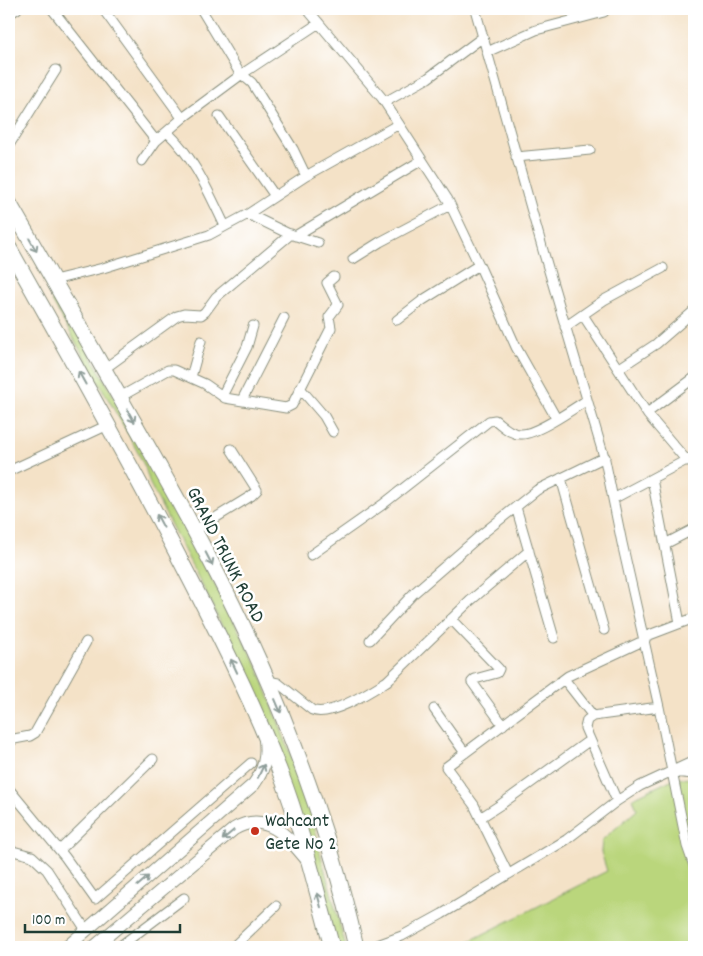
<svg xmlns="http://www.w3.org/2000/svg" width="703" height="956" viewBox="0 0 703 956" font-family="Dekko,sans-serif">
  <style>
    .green { fill: #bad67c; stroke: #6c8a58 }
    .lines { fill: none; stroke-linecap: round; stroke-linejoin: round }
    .minor-casing { stroke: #8a907e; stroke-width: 11 }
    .secondary-casing { stroke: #8a907e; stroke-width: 14 }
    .trunk-casing { stroke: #8a907e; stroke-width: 17 }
    .minor { stroke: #fff; stroke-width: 9 }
    .secondary { stroke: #fff; stroke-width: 12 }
    .trunk { stroke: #fff; stroke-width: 15 }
    .oneway { stroke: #8f9e9a }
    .poi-dot { fill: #c8321e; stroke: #fff; stroke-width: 2 }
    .labels { text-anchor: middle; stroke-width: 5; stroke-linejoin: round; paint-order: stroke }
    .street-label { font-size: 20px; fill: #1f3d34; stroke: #fff }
    .poi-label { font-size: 20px; fill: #1f3d34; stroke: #fff; text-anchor: start }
  </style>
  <rect width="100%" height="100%" fill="#fff"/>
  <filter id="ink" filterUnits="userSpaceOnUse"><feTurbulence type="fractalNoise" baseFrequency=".02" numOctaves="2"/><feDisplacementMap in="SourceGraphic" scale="10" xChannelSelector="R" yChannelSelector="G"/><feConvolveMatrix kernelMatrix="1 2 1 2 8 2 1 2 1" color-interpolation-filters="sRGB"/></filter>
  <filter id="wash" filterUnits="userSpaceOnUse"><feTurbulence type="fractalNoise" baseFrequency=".0096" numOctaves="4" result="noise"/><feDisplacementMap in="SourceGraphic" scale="20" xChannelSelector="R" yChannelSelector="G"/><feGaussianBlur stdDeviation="1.12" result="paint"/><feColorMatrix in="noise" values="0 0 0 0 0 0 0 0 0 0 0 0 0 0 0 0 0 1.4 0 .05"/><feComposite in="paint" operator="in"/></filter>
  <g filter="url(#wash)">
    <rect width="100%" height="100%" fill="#f4e2c7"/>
    <path class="green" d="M59,299L155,469L258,668L311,808L321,856L346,947H338L267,727L252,687L202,585L150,484L145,467L131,439L52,301Z
      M694,778V947H458L607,871L601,852L602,840L637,810L633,798L673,779Z"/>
  </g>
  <g filter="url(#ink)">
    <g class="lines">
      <g class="minor-casing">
        <path id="minor" d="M52,9L156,141
          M103,9L180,115
          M201,9L239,72L252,83L293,149L306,176
          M307,9L382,98L448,200L481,269L516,347L556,418
          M475,9L544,254L605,460L622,543L659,707L687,846L694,866
          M9,14L17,9
          M487,52L536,30L604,12
          M385,102L428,78L483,37
          M219,116L275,196
          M167,132C194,157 209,193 225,226
          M9,145L56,70
          M516,157L590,150
          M142,161L156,141L184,117L242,74L319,23
          M248,214L287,233L318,243
          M295,236L422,160
          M353,259L380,242L450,205
          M54,280L103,268L209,235L248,214L306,176L399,124
          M583,315L648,415L687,461
          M397,320L423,300L479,265
          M565,327L604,300L663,268
          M104,369L177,316L184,314L201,315L205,312L216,297L291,234
          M618,369L656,344L694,311
          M191,377L201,341
          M300,388L324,416L333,432
          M222,396L247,347L253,326
          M120,397L168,370H174L205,384L225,398L286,408L292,405L331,328L329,317L338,305L327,283L334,277
          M242,400L284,318
          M647,413L694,378
          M9,471L108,425
          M561,478L604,630
          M652,479L680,623
          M613,499L694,456
          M516,507L554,638
          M194,531L251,496L257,490L231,449
          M665,544L694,529
          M311,555L382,505L489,421L495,420C503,426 511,435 522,434C537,434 573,409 587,400
          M451,619L499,669L497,673L475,679L472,682L503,725
          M644,637L694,618
          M370,640L414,593L482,534L537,490L605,457
          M564,679L593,716L587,720L585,728L617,801
          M268,681L278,683L312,710C330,718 371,691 387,681L470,601L529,551
          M434,709L465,753
          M593,716L659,707
          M9,740L30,736L35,733L86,642
          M672,772L694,774
          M9,789L65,857L95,899L251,763
          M480,818L500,805L590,740
          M9,850L32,856L47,870L86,930
          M60,850L153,759
          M508,874L474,805L446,767L568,676L645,640
          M119,947L184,898
          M233,947L276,906
          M372,947L402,936L442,914L566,840L617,801L640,786L694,761"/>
      </g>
      <g class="secondary-casing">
        <path id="secondary" d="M67,947L254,784C264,770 267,758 265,740
          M94,947L234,829C267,810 288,837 308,861"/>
      </g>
      <g class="trunk-casing">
        <path id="trunk" d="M9,203C41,258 72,313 103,368C158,464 214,560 259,661C300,753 334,849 356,947
          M9,248C65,347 121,447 174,548C212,621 250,695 280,772C302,829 316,889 332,947"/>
      </g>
      <use href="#minor" class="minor"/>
      <use href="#secondary" class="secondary"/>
      <use href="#trunk" class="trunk"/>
    </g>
    <defs><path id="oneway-shaft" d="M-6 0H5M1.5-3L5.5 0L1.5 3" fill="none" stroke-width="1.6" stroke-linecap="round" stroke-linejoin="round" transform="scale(1.25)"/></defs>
    <g class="oneway">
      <use href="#oneway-shaft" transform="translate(33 245) rotate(60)"/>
      <use href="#oneway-shaft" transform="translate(82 378) rotate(-119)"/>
      <use href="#oneway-shaft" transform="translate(131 416) rotate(60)"/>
      <use href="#oneway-shaft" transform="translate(160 521) rotate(-118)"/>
      <use href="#oneway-shaft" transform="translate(209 559) rotate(63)"/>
      <use href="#oneway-shaft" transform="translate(234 666) rotate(-115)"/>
      <use href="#oneway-shaft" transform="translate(278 706) rotate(67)"/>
      <use href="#oneway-shaft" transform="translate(261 771) rotate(-65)"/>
      <use href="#oneway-shaft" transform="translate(228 835) rotate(140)"/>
      <use href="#oneway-shaft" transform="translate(143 881) rotate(-41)"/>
      <use href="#oneway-shaft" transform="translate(319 900) rotate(-105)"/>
    </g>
  </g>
  <circle class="poi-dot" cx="255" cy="831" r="5"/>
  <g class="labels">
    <g class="street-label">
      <text transform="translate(227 554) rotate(63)" y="7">GRAND TRUNK ROAD</text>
    </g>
    <g class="poi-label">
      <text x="265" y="826">Wahcant<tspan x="265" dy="23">Gete No 2</tspan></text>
    </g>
  </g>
  <rect width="703" height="956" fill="none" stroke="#fff" stroke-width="30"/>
  <path d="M25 924v8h155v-8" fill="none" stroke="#1f3d34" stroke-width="2.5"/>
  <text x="32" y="924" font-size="15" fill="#1f3d34" stroke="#ffffff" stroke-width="4" paint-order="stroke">100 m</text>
</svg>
